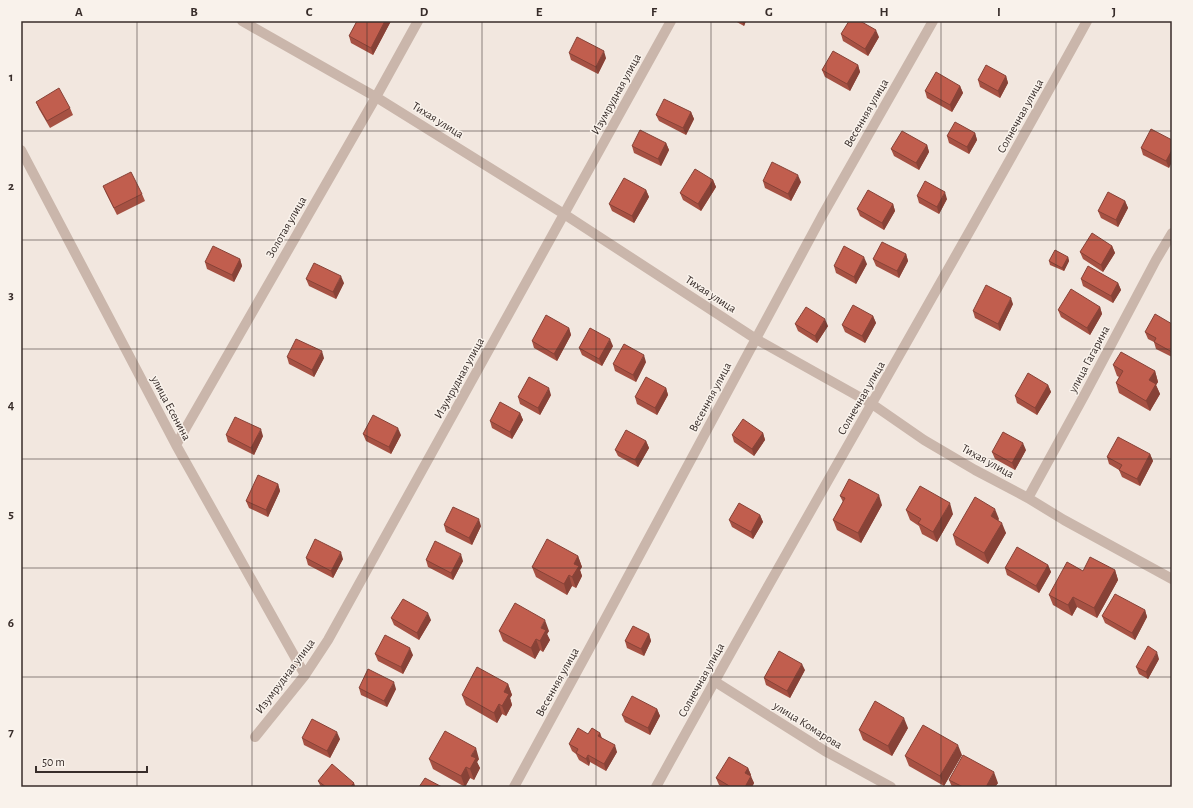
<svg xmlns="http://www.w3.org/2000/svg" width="1193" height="808" viewBox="0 0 1193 808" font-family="'Alegreya Sans',sans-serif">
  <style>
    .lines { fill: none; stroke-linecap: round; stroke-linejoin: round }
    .minor { stroke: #cab6ab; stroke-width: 10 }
    .wall { fill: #a65143 }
    .shaded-wall { fill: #874237 }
    .building { fill: #c15e4e; stroke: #874237 }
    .grid { fill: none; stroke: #382d2a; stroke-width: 1; stroke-opacity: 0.55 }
    .labels { text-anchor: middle; stroke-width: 3; stroke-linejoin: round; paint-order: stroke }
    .street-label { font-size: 12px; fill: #382d2a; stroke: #f9f2eb }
    .neatline { fill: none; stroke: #382d2a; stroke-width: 1.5 }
    .grid-label { font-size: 13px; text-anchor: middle; font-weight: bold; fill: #382d2a }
  </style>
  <rect width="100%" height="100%" fill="#f2e7df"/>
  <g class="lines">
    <path class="minor" d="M242,21L376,97L564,214L756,339L872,404L924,440L975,470L1028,498L1064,520L1172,579
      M21,150L176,445L305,675
      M176,445L376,97L418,21
      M1028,498L1085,394L1156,260L1172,233
      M714,681L825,751L891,787
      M255,737L305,675L328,640L671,21
      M514,787L588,651L822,216L933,21
      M656,787C797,530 946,278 1087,21"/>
  </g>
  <path class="wall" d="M357,21H391L373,55L351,43L349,36Z
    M735,21H746L744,26Z
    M841,34L879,37L868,56L843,41Z
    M569,53L606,58L598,74L571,60Z
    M858,65L860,72L850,91L825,77L822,70Z
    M1006,76L1008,83L1000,98L980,87L978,80Z
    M960,86L963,93L952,112L927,98L925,91Z
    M36,102L70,108L73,115L50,128L39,109Z
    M691,112L694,119L686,135L659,121L656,115Z
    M975,133L977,140L969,154L949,143L947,136Z
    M1172,140L1169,168L1143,155L1141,148Z
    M666,143L669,150L661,166L634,153L632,146Z
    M927,145L929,152L919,170L894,156L891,149Z
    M713,180L716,187L701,211L683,200L680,193Z
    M763,181L801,182L791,201L765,188Z
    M103,186L142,194L145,201L117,215L106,193Z
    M646,190L649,197L634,223L612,211L609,204Z
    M917,196L947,199L939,214L919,203Z
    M1125,201L1128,208L1118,227L1101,218L1098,211Z
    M893,204L895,211L884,230L860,216L857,209Z
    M1112,246L1115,253L1103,272L1083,259L1080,252Z
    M906,254L908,261L899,278L876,266L873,259Z
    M1068,257L1069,261L1064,271L1050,265L1049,261Z
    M240,259L242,266L234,282L207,269L205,262Z
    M867,264L856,284L836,273L834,266Z
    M306,279L344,283L336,299L309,286Z
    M1081,279L1118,283L1121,290L1113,303L1083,286Z
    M1013,304L1000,331L975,318L973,311Z
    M1100,307L1102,314L1090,335L1061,317L1058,310Z
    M873,316L876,323L865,343L845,332L842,325Z
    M795,324L828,326L817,343L798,331Z
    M1172,324V357L1156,349L1154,342L1148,339L1145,332Z
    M569,328L571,335L557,361L534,348L532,341Z
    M613,346L602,366L582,355L579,348Z
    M287,357L324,358L314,377L289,364Z
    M646,362L636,382L615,371L613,364Z
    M1113,365L1155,371L1158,382L1156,385L1160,394L1150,411L1119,393L1116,383L1119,377L1117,376Z
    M1048,385L1051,392L1037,415L1017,403L1015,396Z
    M666,388L668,395L657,415L637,404L635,397Z
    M551,395L540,415L520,404L518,397Z
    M520,413L523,420L512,439L492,428L490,421Z
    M763,433L765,440L754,456L734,442L732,435Z
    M363,434L401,435L391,454L366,441Z
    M226,435L263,436L254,455L228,442Z
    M646,441L649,448L638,467L618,456L615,450Z
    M1026,450L1015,470L995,459L992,452Z
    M1150,454L1153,461L1140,486L1122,477L1119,470L1109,464L1107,457Z
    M278,484L280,491L268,517L249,508L246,501Z
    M840,496L882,505L861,543L837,530L833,520L843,502Z
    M906,510L953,514L937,542L922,534L919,526L910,520Z
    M760,515L763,522L753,539L732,527L729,520Z
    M999,519L998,520L1006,533L988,564L956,545L953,535Z
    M444,525L481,526L472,545L446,532Z
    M578,556L582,567L580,570L582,576L576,588L572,586L567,595L536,577L532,567Z
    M306,558L343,559L333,578L308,565Z
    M426,560L463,561L453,580L428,567Z
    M1048,565L1051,572L1039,593L1007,575L1005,568Z
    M1115,570L1118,580L1097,618L1077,607L1072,616L1053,605L1049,595L1083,571Z
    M1145,610L1147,617L1135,640L1105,623L1102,616Z
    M391,618L431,620L419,640L394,625Z
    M499,631H549L547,634L550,640L543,652L540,650L535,659L503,641Z
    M649,634L651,641L644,656L627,648L625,641Z
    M375,654L413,655L403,674L378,661Z
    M1159,659L1148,679L1139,674L1136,667Z
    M805,670L790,698L766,685L764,678Z
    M508,684L512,695L510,698L512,705L506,716L502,714L497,723L466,705L462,695Z
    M359,688L396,689L387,707L361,695Z
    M657,709L660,716L650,735L625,722L622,715Z
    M908,728L892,756L863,740L859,730Z
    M600,733L602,738L617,752L606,771L590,762L589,766L579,760L576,754L572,751L569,744L588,734Z
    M302,738L340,739L330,758L304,745Z
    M962,755L944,786L909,766L905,756Z
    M429,759H479L477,762L480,768L474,780L470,778L465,787L433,769Z
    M748,768L751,775L750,776L754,783L752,787H722L719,785L716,778Z
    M949,780L998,783L995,787H952Z
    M318,781L354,783L355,787H321Z"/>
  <path class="shaded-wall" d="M385,21H391L373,55L371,48Z
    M742,21H746L744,26Z
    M876,30L879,37L868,56L865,49Z
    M604,51L606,58L598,74L596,67Z
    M858,65L860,72L850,91L847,84Z
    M1006,76L1008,83L1000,98L998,91Z
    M960,86L963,93L952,112L950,105Z
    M691,112L694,119L686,135L683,128Z
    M975,133L977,140L969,154L967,147Z
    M666,143L669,150L661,166L658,159Z
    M927,145L929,152L919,170L916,163Z
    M1172,150V162L1169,168L1166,161Z
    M798,175L801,182L791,201L788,194Z
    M713,180L716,187L701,211L698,204Z
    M646,190L649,197L634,223L632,216Z
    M945,192L947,199L939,214L937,207Z
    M1125,201L1128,208L1118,227L1116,220Z
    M893,204L895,211L884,230L882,223Z
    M1112,246L1115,253L1103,272L1101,265Z
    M906,254L908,261L899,278L897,271Z
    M864,257L867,264L856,284L854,277Z
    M1068,257L1069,261L1064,271L1062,268Z
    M240,259L242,266L234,282L232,275Z
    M341,276L344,283L336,299L333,292Z
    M1118,283L1121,290L1113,303L1111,296Z
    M1011,298L1013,304L1000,331L998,324Z
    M1100,307L1102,314L1090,335L1087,328Z
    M873,316L876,323L865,343L862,336Z
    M825,319L828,326L817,343L815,336Z
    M569,328L571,335L557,361L554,354Z
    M610,339L613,346L602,366L599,359Z
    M322,351L324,358L314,377L312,370Z
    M644,355L646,362L636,382L633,375Z
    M1155,371L1158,382L1156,385L1160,394L1150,411L1146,401L1149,380Z
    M1048,385L1051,392L1037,415L1035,408Z
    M549,388L551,395L540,415L538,408Z
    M666,388L668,395L657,415L655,408Z
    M520,413L523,420L512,439L510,432Z
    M398,428L401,435L391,454L389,447Z
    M261,429L263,436L254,455L251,448Z
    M763,433L765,440L754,456L752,449Z
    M646,441L649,448L638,467L635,460Z
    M1023,443L1026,450L1015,470L1012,463Z
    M1150,454L1153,461L1140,486L1137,479Z
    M278,484L280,491L268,517L266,510Z
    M879,495L882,505L861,543L858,533Z
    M950,503L953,514L937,542L933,532Z
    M995,509L999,519L994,526L991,516Z
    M760,515L763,522L753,539L751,532Z
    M479,519L481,526L472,545L469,538Z
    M1002,523L1006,533L988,564L984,553Z
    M341,552L343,559L333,578L331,571Z
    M461,554L463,561L453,580L451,573Z
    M578,556L582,567L580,570L582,576L576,588L572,577L574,564Z
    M1048,565L1051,572L1039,593L1036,586Z
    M1115,570L1118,580L1097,618L1094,608Z
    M569,575L572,586L567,595L564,584Z
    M1073,597L1077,607L1072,616L1068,605Z
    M1145,610L1147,617L1135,640L1132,633Z
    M428,613L431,620L419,640L417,633Z
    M545,620L549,631L547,634L550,640L543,652L540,641L541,628Z
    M649,634L651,641L644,656L641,649Z
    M536,639L540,650L535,659L531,648Z
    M410,648L413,655L403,674L401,667Z
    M1157,652L1159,659L1148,679L1146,672Z
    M802,664L805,670L790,698L787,691Z
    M394,682L396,689L387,707L384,701Z
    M508,684L512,695L510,698L512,705L506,716L502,706L504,692Z
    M499,704L502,714L497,723L494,713Z
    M657,709L660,716L650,735L648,728Z
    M904,718L908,728L892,756L888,746Z
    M337,732L340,739L330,758L327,751Z
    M600,733L602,740L598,736Z
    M615,745L617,752L606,771L604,764Z
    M958,745L962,755L944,786L940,776Z
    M476,748L479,759L477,762L480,768L474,780L470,769L471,756Z
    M588,755L590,762L589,766L586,759Z
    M466,767L470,778L465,787L461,776Z
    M748,768L751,775L748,780L745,773Z
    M994,772L998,783L995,787H986Z
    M751,776L754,783L752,787H745Z
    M354,783L355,787H350Z"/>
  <path class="building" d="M357,21H385L371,48L349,36Z
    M849,21H860L876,30L865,49L841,34Z
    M577,37L604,51L596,67L569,53Z
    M833,51L858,65L847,84L822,70Z
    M986,65L1006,76L998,91L978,80Z
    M936,72L960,86L950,105L925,91Z
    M59,88L70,108L47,121L36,102Z
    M664,99L691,112L683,128L656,115Z
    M955,122L975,133L967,147L947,136Z
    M1151,129L1172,140V150L1166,161L1141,148Z
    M640,130L666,143L658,159L632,146Z
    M902,131L927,145L916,163L891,149Z
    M772,162L798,175L788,194L763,181Z
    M695,169L713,180L698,204L680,193Z
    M131,172L142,194L114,208L103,186Z
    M624,178L646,190L632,216L609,204Z
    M925,181L945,192L937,207L917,196Z
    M868,190L893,204L882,223L857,209Z
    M1108,192L1125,201L1116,220L1098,211Z
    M1092,233L1112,246L1101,265L1080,252Z
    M882,242L906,254L897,271L873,259Z
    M213,246L240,259L232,275L205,262Z
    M844,246L864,257L854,277L834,266Z
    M1055,250L1068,257L1062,268L1049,261Z
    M314,263L341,276L333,292L306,279Z
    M1088,266L1118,283L1111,296L1081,279Z
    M986,285L1011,298L998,324L973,311Z
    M1071,289L1100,307L1087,328L1058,310Z
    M853,305L873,316L862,336L842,325Z
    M806,307L825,319L815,336L795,324Z
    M1155,314L1172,324V352L1154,342L1156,338L1145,332Z
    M546,315L569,328L554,354L532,341Z
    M590,328L610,339L599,359L579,348Z
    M296,339L322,351L312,370L287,357Z
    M624,344L644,355L633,375L613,364Z
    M1121,352L1155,371L1149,380L1156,384L1146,401L1116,383L1123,371L1113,365Z
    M1028,373L1048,385L1035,408L1015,396Z
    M529,377L549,388L538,408L518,397Z
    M646,377L666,388L655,408L635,397Z
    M500,402L520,413L510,432L490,421Z
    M373,415L398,428L389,447L363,434Z
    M235,417L261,429L251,448L226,435Z
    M743,419L763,433L752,449L732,435Z
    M626,430L646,441L635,460L615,450Z
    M1003,432L1023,443L1012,463L992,452Z
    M1118,437L1150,454L1137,479L1119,470L1122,465L1107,457Z
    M258,475L278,484L266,510L246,501Z
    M849,479L879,495L858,533L833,520L845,498L840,496Z
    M920,486L950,503L933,532L918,523L921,519L906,510Z
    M975,497L995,509L991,516L1002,523L984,553L953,535Z
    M739,503L760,515L751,532L729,520Z
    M453,507L479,519L469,538L444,525Z
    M315,539L341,552L331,571L306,558Z
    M547,539L578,556L574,564L579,566L572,577L569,575L564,584L532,567Z
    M435,541L461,554L451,573L426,560Z
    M1017,547L1048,565L1036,586L1005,568Z
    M1090,557L1115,570L1094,608L1073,597L1068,605L1049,595L1067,562L1083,571Z
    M1115,594L1145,610L1132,633L1102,616Z
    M403,599L428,613L417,633L391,618Z
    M515,603L545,620L541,628L546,630L540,641L536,639L531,648L499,631Z
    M633,626L649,634L641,649L625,641Z
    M385,635L410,648L401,667L375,654Z
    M1148,646L1157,652L1146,672L1136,667Z
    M779,651L802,664L787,691L764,678Z
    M477,667L508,684L504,692L509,694L502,706L499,704L494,713L462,695Z
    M368,669L394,682L384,701L359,688Z
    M632,696L657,709L648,728L622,715Z
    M875,701L904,718L888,746L859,730Z
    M312,719L337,732L327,751L302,738Z
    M923,725L958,745L940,776L905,756Z
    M578,728L588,734L592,728L600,733L598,736L615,745L604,764L588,755L586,759L576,753L578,749L569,744Z
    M445,731L476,748L471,756L476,758L470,769L466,767L461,776L429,759Z
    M963,755L994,772L986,787H963L949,780Z
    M729,757L748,768L745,773L751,776L745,787H731L716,778Z
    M332,764L354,783L350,787H326L318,781Z
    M425,778L442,787H419Z"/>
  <path class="grid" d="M137,21V787M252,21V787M367,21V787M482,21V787M596,21V787M711,21V787M826,21V787M941,21V787M1056,21V787M21,131H1172M21,240H1172M21,349H1172M21,459H1172M21,568H1172M21,677H1172"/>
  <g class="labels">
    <g class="street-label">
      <text transform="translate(616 94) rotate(-61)" y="4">Изумрудная улица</text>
      <text transform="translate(866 113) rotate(-60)" y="4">Весенняя улица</text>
      <text transform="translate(1020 116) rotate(-61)" y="4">Солнечная улица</text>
      <text transform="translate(438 120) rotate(32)" y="4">Тихая улица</text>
      <text transform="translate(286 227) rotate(-60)" y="4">Золотая улица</text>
      <text transform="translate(711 294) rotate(33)" y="4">Тихая улица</text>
      <text transform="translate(1089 359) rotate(-62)" y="4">улица Гагарина</text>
      <text transform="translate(459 378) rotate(-61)" y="4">Изумрудная улица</text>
      <text transform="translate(710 397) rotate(-62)" y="4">Весенняя улица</text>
      <text transform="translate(861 398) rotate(-60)" y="4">Солнечная улица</text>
      <text transform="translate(171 408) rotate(62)" y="4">улица Есенина</text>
      <text transform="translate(988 461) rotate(29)" y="4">Тихая улица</text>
      <text transform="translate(285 676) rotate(-53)" y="4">Изумрудная улица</text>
      <text transform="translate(701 680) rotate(-61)" y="4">Солнечная улица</text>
      <text transform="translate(557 682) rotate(-61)" y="4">Весенняя улица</text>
      <text transform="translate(808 725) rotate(32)" y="4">улица Комарова</text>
    </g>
  </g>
  <rect width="1193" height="808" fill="none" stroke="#f9f2eb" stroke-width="44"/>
  <path d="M36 766v6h111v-6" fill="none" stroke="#382d2a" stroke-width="2"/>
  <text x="42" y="766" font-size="12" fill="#382d2a" stroke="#f9f2eb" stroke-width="3" paint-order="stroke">50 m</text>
  <rect x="22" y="22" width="1149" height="764" class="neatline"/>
  <g class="grid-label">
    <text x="79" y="16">A</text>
    <text x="194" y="16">B</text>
    <text x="309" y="16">C</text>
    <text x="424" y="16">D</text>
    <text x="539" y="16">E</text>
    <text x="654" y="16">F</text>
    <text x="769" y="16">G</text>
    <text x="884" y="16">H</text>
    <text x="999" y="16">I</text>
    <text x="1114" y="16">J</text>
    <text x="11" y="81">1</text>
    <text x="11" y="190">2</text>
    <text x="11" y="299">3</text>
    <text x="11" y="409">4</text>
    <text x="11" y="518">5</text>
    <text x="11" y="627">6</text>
    <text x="11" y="736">7</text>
  </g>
</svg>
